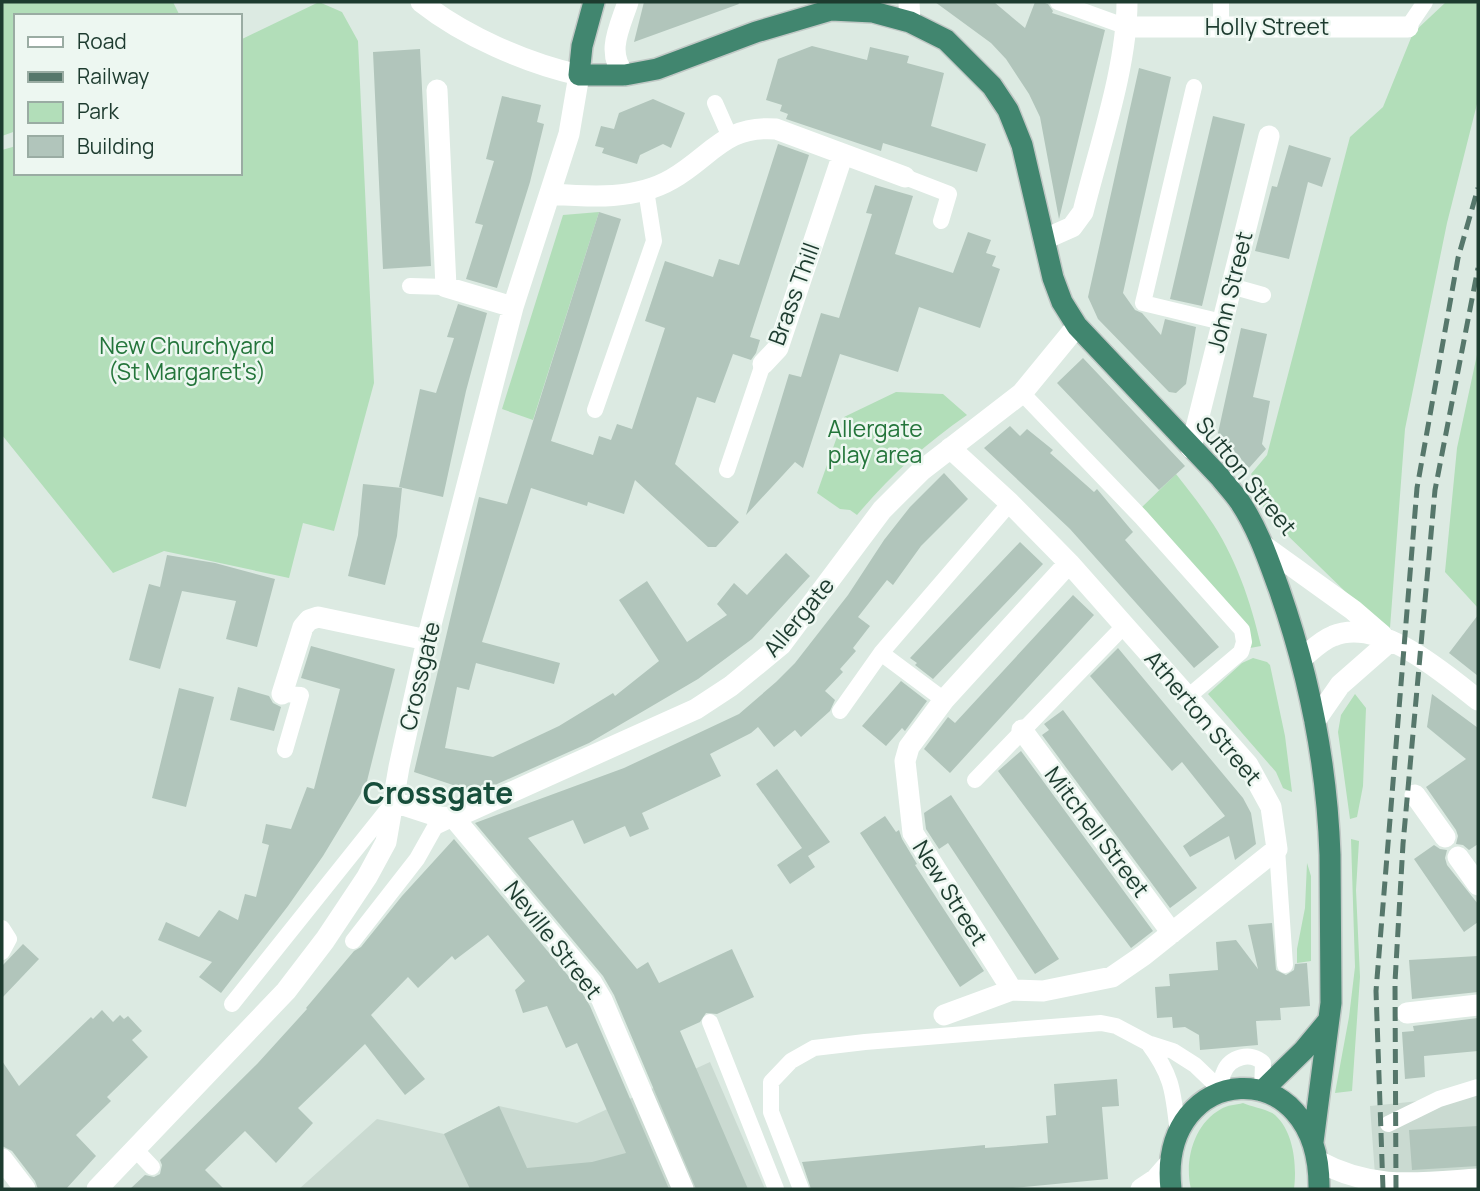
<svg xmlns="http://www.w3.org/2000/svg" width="1480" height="1191" viewBox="0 0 1480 1191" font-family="Manrope,sans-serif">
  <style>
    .built { fill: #cadad1 }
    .green { fill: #b2deb9 }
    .building { fill: #b1c5bb }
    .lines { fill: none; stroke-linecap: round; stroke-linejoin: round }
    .trunk-casing { stroke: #c0c8c5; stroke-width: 24 }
    .service { stroke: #fff; stroke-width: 16 }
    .minor { stroke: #fff; stroke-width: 21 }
    .tertiary { stroke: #fff; stroke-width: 21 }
    .trunk { stroke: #41866f; stroke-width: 21 }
    .rail { stroke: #56776b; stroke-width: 5; stroke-dasharray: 14 7; stroke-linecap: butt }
    .labels { text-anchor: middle; stroke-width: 5; stroke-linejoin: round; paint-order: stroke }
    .street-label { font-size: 23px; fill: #1d3b2f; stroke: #edf7f1 }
    .park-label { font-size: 23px; fill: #24753b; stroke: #edf7f1 }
    .district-label { font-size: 30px; font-weight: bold; fill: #174e3b; stroke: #edf7f1 }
  </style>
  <rect width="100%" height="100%" fill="#dceae2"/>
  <path class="built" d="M710,1062L765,1189H299L377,1119L444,1134L499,1106L577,1123Z
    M1478,1087V1189H1376L1370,1106L1439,1099Z"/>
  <path class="green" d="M2,2H173L180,16H16V131L2,136Z
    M319,2L342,12L358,41L374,383L334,531L303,523L289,578L164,551L113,573L2,435V150L16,146V173H240V40Z
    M1446,2H1478V100L1447,223L1405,429L1390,628L1356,602L1282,530L1262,505L1260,490L1251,474L1267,455L1350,137L1383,107L1413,33Z
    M599,212L533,420L502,409L563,215Z
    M1478,350V608L1445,572L1457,448Z
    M896,392L943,394L967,415C925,444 890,476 857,515L850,510L840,509L817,493L844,417Z
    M1176,474C1187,488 1199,503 1209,518C1235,555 1251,602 1261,646L1250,648L1141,508Z
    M1253,658L1267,662L1270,665L1285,736L1292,792L1283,788L1276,772L1208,694L1242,663Z
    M1355,694L1366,708L1363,786L1357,817L1350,819L1338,732L1341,715Z
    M1351,839L1359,841L1356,890L1360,977L1352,1091L1335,1093L1349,1017L1355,967Z
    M1307,863L1311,876V961L1297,963V949L1305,908Z
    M1243,1103C1252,1107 1267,1109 1275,1115C1294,1132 1297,1166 1294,1189H1191C1184,1160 1194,1124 1221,1109C1227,1105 1236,1105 1243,1103Z"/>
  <path class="building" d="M644,2H738L739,4L634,42Z
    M935,2H994L1025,28L1035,2H1042L1048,4L1053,11L1052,13L1105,30L1059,219L1040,117L1029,94L1006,59L991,43Z
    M812,46L867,60L870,47L909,56L907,63L944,73L931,126L986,144L977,172L883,143L881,151L786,119L788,114L780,111L782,105L766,100L778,59Z
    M420,49L431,266L383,269L373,52Z
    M1139,68L1171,77L1123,293L1135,310L1142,313L1161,335L1165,319L1196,327L1186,384L1176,393L1169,392L1098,319L1088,297Z
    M502,96L541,105L537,122L544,124L530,182L497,288L466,279L483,225L475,223L494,161L486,159Z
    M653,99L685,113L671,148L663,144L640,155L637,164L602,153L604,148L595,146L601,126L614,129L619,113Z
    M1213,116L1245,124L1202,306L1170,299Z
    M778,144L809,155L750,337L760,340L756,353L751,360L733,354L715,403L697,397L675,464L739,522L716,547H708L635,480L624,514L588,502L587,506L531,488L482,642L560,663L554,684L476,663L469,690L457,687L445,748L493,757L559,726L613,693L615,696L659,661L619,600L647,581L687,642L727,615L717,604L734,583L747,595L786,553L810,576L752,639L698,679L589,743L477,793L414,772L479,497L507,504L599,212L621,219L551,441L593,455L599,436L611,440L617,424L632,429L665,328L645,321L665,261L713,277L719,259L739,265Z
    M1289,145L1331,158L1322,187L1308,182L1289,259L1255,251L1272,186L1277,187Z
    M875,185L913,196L895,254L953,273L968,232L991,240L986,253L996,256L992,266L1000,269L980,328L919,307L898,372L840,354L803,468L795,462L746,515L789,374L801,377L821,313L839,318L872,214L866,213Z
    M458,304L487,313L466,391L443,497L399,487L420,389L436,393L454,338L447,337Z
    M1241,328L1267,334L1253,397L1270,401L1262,444L1266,449L1249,468L1218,433Z
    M1083,358L1185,466L1159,490L1057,383Z
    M1010,426L1020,436L1027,429L1053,450L1050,453L1094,492L1097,489L1133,532L1125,540L1219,647L1194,668L1070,529L984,448Z
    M944,473L968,499L921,546L893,585L887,580L858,617L870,626L853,648L856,651L840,669L843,672L825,691L835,700L830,711L801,737L795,730L774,747L758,727L751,733L710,754L721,776L642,813L649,829L630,837L625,826L584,844L573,820L528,838L637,969L648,962L659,983L732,949L754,997L717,1014L706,1013L700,1022L680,1031L748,1189H696L614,995L603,976L475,823L624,768L739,714L776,682L795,663L848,595L884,540L910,507Z
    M363,484L402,488L397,536L385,585L348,576L358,535Z
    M1020,542L1043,564L933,679L915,665L917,663L910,658Z
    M167,555L215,563L275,579L257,647L226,639L236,601L182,591L160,669L129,660L149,584L160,587Z
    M1073,595L1094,615L950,773L924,749L948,717L955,723Z
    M1478,615V676L1449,653Z
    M311,646L395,669L366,785L323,856L288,906L221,993L199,977L212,962L158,940L166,922L199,937L219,910L238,920L245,894L256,897L269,845L262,843L266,824L291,829L307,787L314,789L340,689L301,678Z
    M1118,648L1243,798L1251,813L1256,844L1235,860L1229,836L1190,857L1183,846L1225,816L1182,762L1172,771L1090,676Z
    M901,681L927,701L905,731L902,728L886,746L862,726Z
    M238,687L269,696L273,703L281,707L274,731L230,720Z
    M179,688L214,697L186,807L152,798Z
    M1432,694L1478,728V844L1469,850L1463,845L1456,844L1458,836L1456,830L1426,787L1466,759L1427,727Z
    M1063,710L1197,888L1170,908L1042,735L1049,730L1044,724Z
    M1021,751L1153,931L1131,948L998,771Z
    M777,769L830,842L808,856L815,867L790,884L777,865L802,848L756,784Z
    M951,795L1059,959L1035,974L948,843L939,849L926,829L924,813Z
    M885,816L896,832L899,830L902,839L917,864L915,865L984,971L960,987L860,833Z
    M454,839L581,991L590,1006L669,1189H470L444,1134L499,1106L527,1168L592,1162L626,1153L577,1043L566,1048L547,1006L523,1013L515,990L525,981L488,935L455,960L452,956L418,988L408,977L371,1015L425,1079L405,1095L365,1044L298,1108L313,1123L276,1163L245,1131L205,1170L224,1189H130L145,1175L154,1177L160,1174L162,1165L160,1160L258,1063L307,1009L306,1008L354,951L361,947L402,896Z
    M1434,845L1440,849L1447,850L1445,858L1447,865L1478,904V922L1464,932L1414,859Z
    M1272,923L1276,970L1286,975L1294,970L1295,964L1307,963L1310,1006L1280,1008L1281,1020L1256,1021L1258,1045L1200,1050L1199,1035L1185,1027L1173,1028L1172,1017L1157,1018L1155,987L1170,986L1169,974L1218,970L1216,942L1236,940L1258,969L1248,925Z
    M23,944L39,959L2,998V966Z
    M1478,956V992L1412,999L1409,960Z
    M102,1010L113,1022L120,1015L124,1019L128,1016L142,1031L132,1040L148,1057L107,1097L111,1101L76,1135L96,1156L66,1189H38L35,1181L12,1151L2,1146V1061L19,1086L91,1017L93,1019Z
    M1478,1018V1051L1424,1056L1425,1077L1405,1079L1402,1032L1414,1031L1413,1026Z
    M1117,1079L1119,1106L1102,1107L1108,1179L1002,1189H811L802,1162L985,1145V1148L1048,1143L1046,1116L1056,1115L1054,1084Z
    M1478,1126V1166L1412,1170L1409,1130Z"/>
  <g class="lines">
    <g class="trunk-casing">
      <path id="trunk" d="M594,2L582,46L579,75H625L657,69L756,32L831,10L873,12L910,22L946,40L992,86L1008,110L1022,145L1053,278L1062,302L1077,326L1220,477C1226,485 1234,493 1240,502C1258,529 1268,559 1279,589C1309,675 1327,765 1330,855L1331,1003L1313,1142
        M1262,1091L1304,1050L1328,1021
        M1171,1189C1157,1062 1321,1048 1319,1189"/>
    </g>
    <path class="service" d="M1058,2L1127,27
      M1221,27V2
      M1408,27L1425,2
      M1194,87L1143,303L1222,322
      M715,103L730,137
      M905,177L949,194L941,221
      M410,286L446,287
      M1231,286L1263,295
      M1022,393L1141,517L1242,630L1244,642L1241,652L1189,696
      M595,410L654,241L646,190
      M727,470L763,364
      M881,653L944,700
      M282,694L301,695L285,750
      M840,711L881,653L1010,503
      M975,780L1125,625
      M1277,849L1285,965
      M2,928L9,939L2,952
      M353,941L417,859L435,827L454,818
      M232,1004L392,804
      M710,1022L776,1189
      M1148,1043C1174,1078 1173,1093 1178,1134
      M1221,1090C1222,1084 1221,1077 1224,1072C1230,1057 1251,1051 1263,1063L1262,1091
      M1388,1124L1439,1099L1478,1087
      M135,1149L152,1167
      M801,1189L771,1112V1082L791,1061L814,1048L865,1042L1101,1023L1116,1026L1148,1043L1173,1051L1195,1065L1221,1090"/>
    <path class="minor" d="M909,2L910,22
      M1127,27H1408
      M625,75C605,53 620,27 628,2
      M437,90L446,287L513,307
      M551,194C591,197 636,200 672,179C712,156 724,125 776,129L905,177
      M1045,239L1072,227L1083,212C1099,147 1127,68 1127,2
      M763,364L778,348L843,154
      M1191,448L1269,136
      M1264,546L1353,610L1382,635
      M1302,658C1311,651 1322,640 1333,636C1379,616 1445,674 1478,700
      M282,694L303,627L309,620L318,617L427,640
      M1315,721L1340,685L1389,642
      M1022,730L1172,933
      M1415,795L1445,837
      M394,802L440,817L454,818L696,709L731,686L781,645L882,510L921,471L1022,393L1077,326
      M454,818L592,983L602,1000L683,1189
      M1458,857L1478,885
      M1012,990L913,833L905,761L909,747L944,700L1069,563
      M1407,1013L1478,1005
      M944,1015L1012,990L1043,991L1112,977L1144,955L1277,849L1271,807L1248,765L1069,563L1010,503L950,448
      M2,1159L25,1189
      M1318,1161C1373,1191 1419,1183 1478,1179
      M97,1189L286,991L325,940L367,877L386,842L399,767L427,640L513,307L569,134L579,75
      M1141,1189L1156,1179L1170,1163"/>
    <path class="tertiary" d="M421,2C464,36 526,63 579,75"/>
    <use href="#trunk" class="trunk"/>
    <path class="rail" d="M1383,1189L1376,991L1417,488L1458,258L1478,188
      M1396,1189L1395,982L1403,844L1435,490L1478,268"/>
  </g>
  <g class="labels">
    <g class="street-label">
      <text x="1267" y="35">Holly Street</text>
      <text transform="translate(1230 292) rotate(-76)" y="8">John Street</text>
      <text transform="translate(794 294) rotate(-70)" y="8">Brass Thill</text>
      <text transform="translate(1246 476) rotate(51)" y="8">Sutton Street</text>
      <text transform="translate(799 617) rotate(-50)" y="8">Allergate</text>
      <text transform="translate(420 676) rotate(-77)" y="8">Crossgate</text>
      <text transform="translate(1203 718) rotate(50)" y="8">Atherton Street</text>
      <text transform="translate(1097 832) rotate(53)" y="8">Mitchell Street</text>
      <text transform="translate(950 893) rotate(58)" y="8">New Street</text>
      <text transform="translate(553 940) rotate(52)" y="8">Neville Street</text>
    </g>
    <g class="park-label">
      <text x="187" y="354">New Churchyard<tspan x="187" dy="26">(St Margaret's)</tspan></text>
      <text x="875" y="437">Allergate<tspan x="875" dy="26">play area</tspan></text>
    </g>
    <g class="district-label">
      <text x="438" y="804">Crossgate</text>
    </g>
  </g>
  <rect width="1480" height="1191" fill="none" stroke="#1d3b2f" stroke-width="7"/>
  <rect x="14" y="14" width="228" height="161" fill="#edf7f1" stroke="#9aaca3" stroke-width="2"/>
  <rect x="28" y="37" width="35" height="10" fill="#ffffff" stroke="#9aaca3" stroke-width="2"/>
  <text x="77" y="49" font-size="21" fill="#1d3b2f">Road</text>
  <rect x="28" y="72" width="35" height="10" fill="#56776b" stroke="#9aaca3" stroke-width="2"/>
  <text x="77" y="84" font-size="21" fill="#1d3b2f">Railway</text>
  <rect x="28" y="102" width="35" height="21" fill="#b2deb9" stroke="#9aaca3" stroke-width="2"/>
  <text x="77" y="119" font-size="21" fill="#1d3b2f">Park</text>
  <rect x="28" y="136" width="35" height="21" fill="#b1c5bb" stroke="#9aaca3" stroke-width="2"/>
  <text x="77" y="154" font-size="21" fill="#1d3b2f">Building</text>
</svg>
